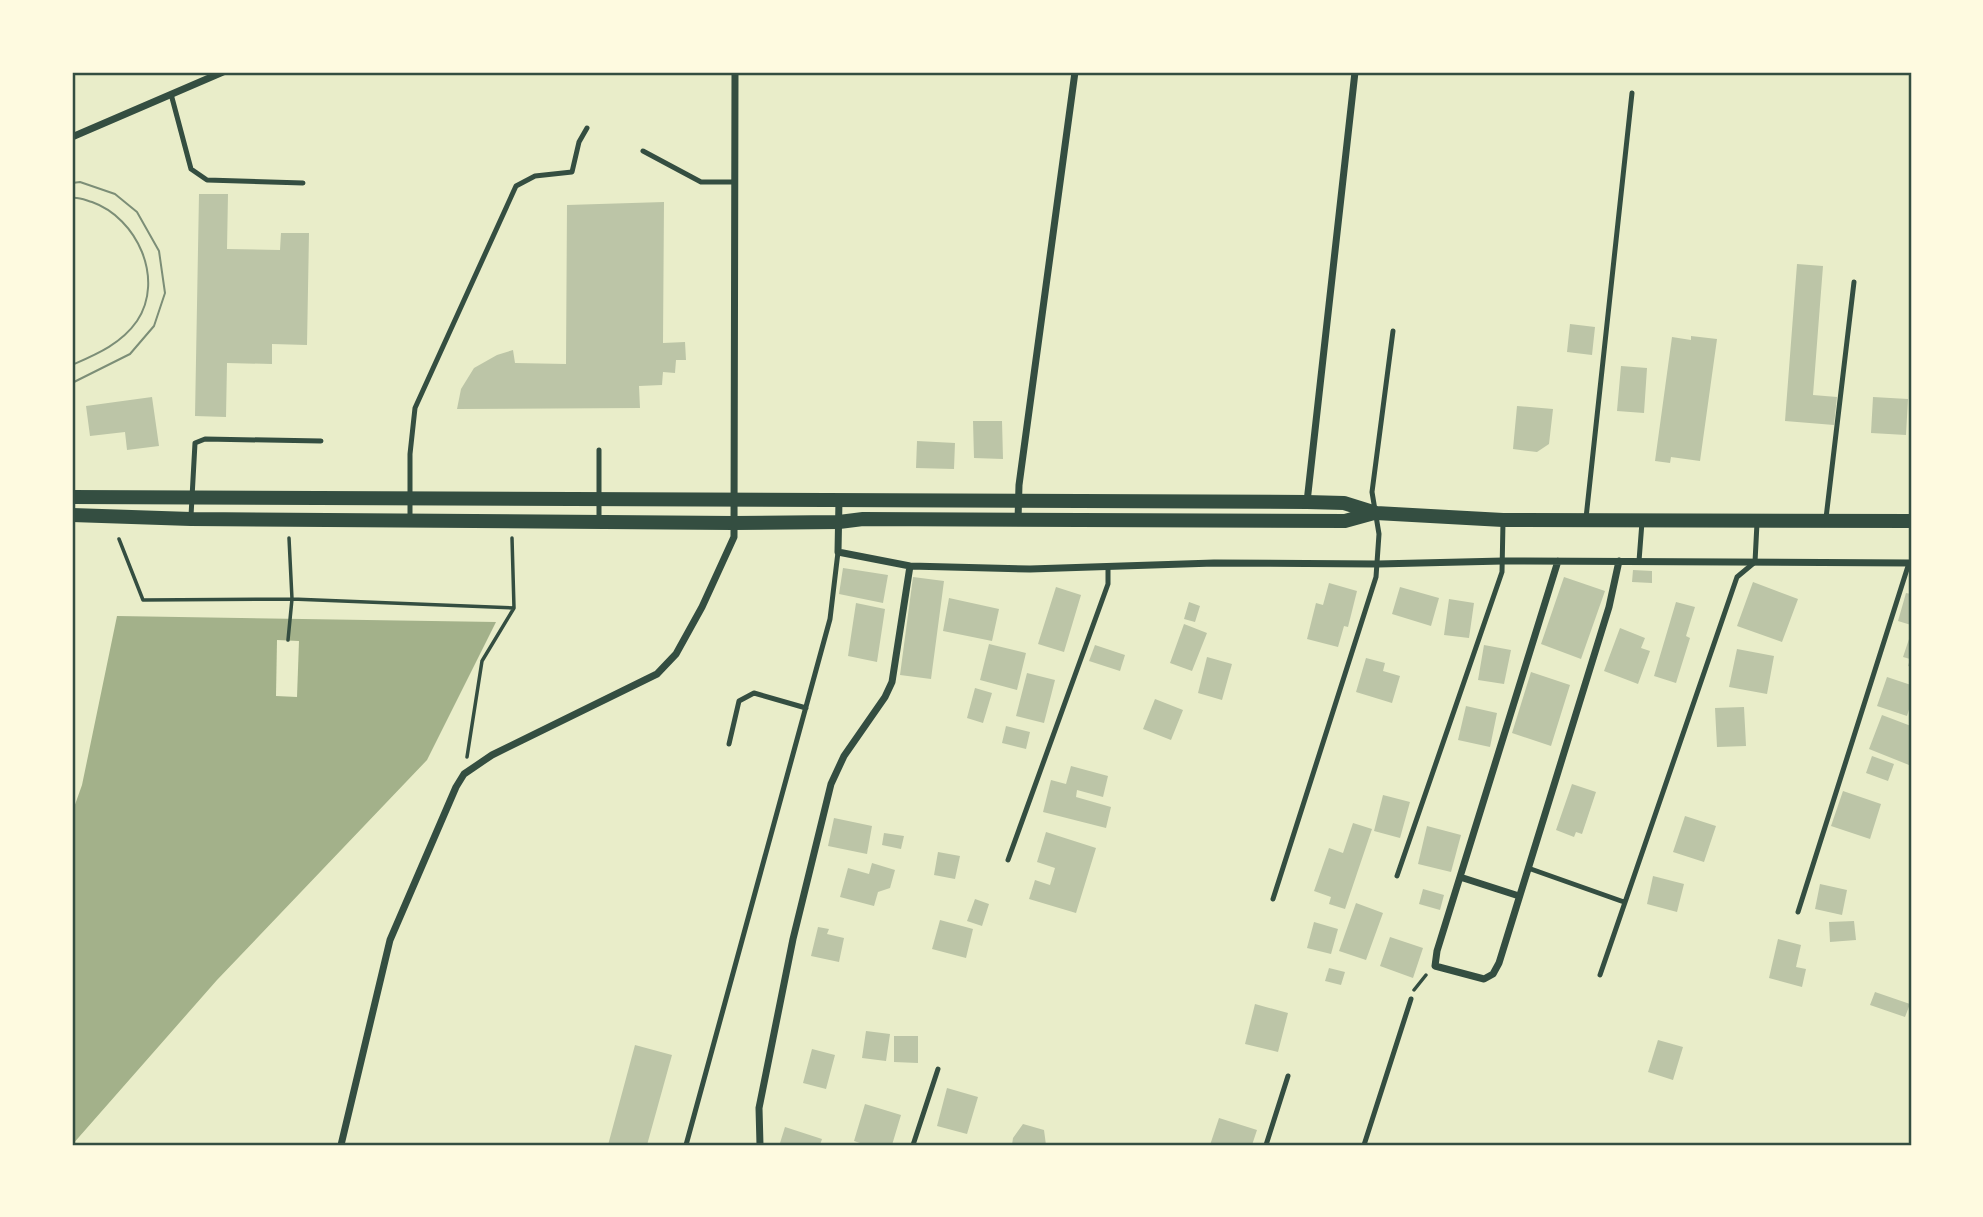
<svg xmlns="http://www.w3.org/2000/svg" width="1983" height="1217" viewBox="0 0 1983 1217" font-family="Montserrat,sans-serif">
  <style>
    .water { fill: #a3b18a }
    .pier { fill: #e9edc9 }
    .building { fill: #bcc5a7 }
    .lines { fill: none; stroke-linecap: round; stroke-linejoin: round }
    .path { stroke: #344e41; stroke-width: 3.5 }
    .service { stroke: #344e41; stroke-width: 5 }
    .minor { stroke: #344e41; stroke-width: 7 }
    .secondary { stroke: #344e41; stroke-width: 14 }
    .tram { stroke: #7c8e77; stroke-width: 2 }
    .neatline { fill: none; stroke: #344e41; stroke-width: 2.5 }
  </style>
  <rect width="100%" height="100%" fill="#e9edc9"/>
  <path class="water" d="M117,616L496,622L427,760L217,980L72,1145V813L82,785Z"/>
  <path class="pier" d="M277,640L299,641L297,697L276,696Z"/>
  <path class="building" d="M199,194H228L227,249L280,250L281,233H309L307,345L272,344V364L227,363L226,417L195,416Z
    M664,202L663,343L685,342L686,360H676L675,373L663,372L662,385L639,386L640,408L457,409L461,389L474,368L497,355L513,350L515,363L566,364L567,205Z
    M1797,264L1823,266L1813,395L1837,397L1834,425L1785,421Z
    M1570,324L1595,327L1592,355L1567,352Z
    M1691,336L1717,339L1700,461L1671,457L1670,463L1655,461L1672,337L1691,340Z
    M1621,366L1647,368L1644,413L1617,411Z
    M152,397L159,446L127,450L125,432L90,436L86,406Z
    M1873,397L1908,399L1906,435L1871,433Z
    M1517,406L1553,409L1549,444L1537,452L1513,449Z
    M973,421H1002L1003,459L974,458Z
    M917,441L955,443L954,469L916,468Z
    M843,568L888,575L883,603L839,594Z
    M1633,570L1652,571V583L1632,582Z
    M913,577L944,581L931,679L900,675Z
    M1564,577L1605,591L1581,659L1541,644Z
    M1753,582L1798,599L1782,642L1737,626Z
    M1329,583L1357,591L1348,627L1344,626L1338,647L1307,639L1316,603L1323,605Z
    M1056,587L1081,595L1064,652L1038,644Z
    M1400,587L1439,598L1431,626L1392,614Z
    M1906,593L1911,594V625L1898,621Z
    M949,598L999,609L992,641L943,631Z
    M1449,599L1474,603L1469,638L1444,635Z
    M1189,602L1200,606L1195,622L1184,619Z
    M1676,602L1695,607L1686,636L1690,638L1676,683L1654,676Z
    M856,603L885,609L877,662L848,656Z
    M1184,624L1207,633L1192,671L1170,663Z
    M1620,628L1645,638L1641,648L1650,651L1638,684L1604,671Z
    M1909,639L1911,640V667L1908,666L1910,659L1903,657Z
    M989,644L1026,653L1017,690L980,680Z
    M1095,645L1125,655L1120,671L1089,661Z
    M1484,645L1511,650L1504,684L1478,680Z
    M1737,649L1774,656L1767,694L1729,687Z
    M1207,657L1232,664L1222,700L1198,693Z
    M1366,658L1385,663L1383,671L1400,676L1392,703L1356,692Z
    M1531,672L1570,685L1551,746L1512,733Z
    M1027,673L1055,680L1044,723L1016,716Z
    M1887,677L1911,685V703L1907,716L1877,706Z
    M975,688L992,693L983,723L967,718Z
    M1155,699L1183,710L1171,740L1143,729Z
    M1466,706L1497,713L1490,747L1458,740Z
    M1744,707L1746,746L1717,747L1715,708Z
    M1882,715L1911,726L1909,765L1869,749Z
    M1006,726L1030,732L1026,749L1002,743Z
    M1872,756L1894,764L1888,781L1866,773Z
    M1071,766L1108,776L1103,797L1077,790L1076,797L1111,807L1106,828L1043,812L1051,780L1066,784Z
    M1572,784L1596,792L1582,834L1576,832L1574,837L1556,830Z
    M1843,791L1881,804L1870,839L1831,826Z
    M1383,795L1410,802L1400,838L1374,831Z
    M1685,816L1716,826L1704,862L1673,852Z
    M834,818L872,826L867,854L828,846Z
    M1353,823L1372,829L1345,909L1329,904L1331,897L1314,891L1329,848L1343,853Z
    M1427,826L1461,835L1451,872L1418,864Z
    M1046,832L1096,848L1076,913L1029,899L1035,880L1050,885L1055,868L1037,862Z
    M884,833L904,836L901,849L882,845Z
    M938,852L960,856L955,879L934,875Z
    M872,863L895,870L890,888L878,892L874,906L840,897L848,868L869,874Z
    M1653,876L1684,884L1677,912L1647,904Z
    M1820,884L1847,890L1842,915L1815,909Z
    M1423,889L1444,895L1440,910L1419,904Z
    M975,899L989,904L982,926L967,921Z
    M1356,903L1383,913L1366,960L1339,951Z
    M940,920L973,929L966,958L932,949Z
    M1854,921L1856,940L1830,942L1829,922Z
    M1314,922L1338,929L1331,954L1307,948Z
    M818,927L829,929L827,934L844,938L839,962L811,956Z
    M1390,937L1423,948L1413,978L1380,966Z
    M1778,939L1801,945L1796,967L1806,969L1802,987L1769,978Z
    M1329,968L1345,972L1341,985L1325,981Z
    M1875,992L1910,1004L1905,1017L1870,1005Z
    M1255,1004L1288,1013L1278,1052L1245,1044Z
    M866,1031L890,1034L886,1061L862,1058Z
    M894,1036H918V1063L894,1062Z
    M1658,1040L1683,1047L1673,1080L1648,1072Z
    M635,1045L672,1055L647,1145H608Z
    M812,1049L835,1055L826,1089L803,1083Z
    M947,1088L978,1097L967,1134L937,1126Z
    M865,1104L901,1115L892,1145H866L854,1141Z
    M1219,1118L1257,1130L1252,1145H1210Z
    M1023,1124L1044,1130L1046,1145H1012L1013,1138Z
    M785,1127L822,1139L820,1145H785L780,1143Z"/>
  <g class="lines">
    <path class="path" d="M119,539L143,600L292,599L514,608
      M288,640L292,599L289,538
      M467,757L482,661L514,608L512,538
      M1414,990L1426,975"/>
    <path class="service" d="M171,94L191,169L207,180L303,183
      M643,151L701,182H734
      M599,450V521
      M191,516L195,443L205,439L321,441
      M1586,518L1632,93
      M1826,518L1854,282
      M410,520V454L415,408L516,186L535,176L572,172L579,142L587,128
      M1639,561L1642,522
      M729,744L739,701L754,693L806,708
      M1008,860L1108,584V566
      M1528,868L1624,902
      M1397,876L1502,572L1503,522
      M1273,899L1376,577L1379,534L1372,492L1393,331
      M1798,912L1909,563
      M1600,975L1737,577L1755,562L1757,523
      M686,1145L830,619L838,552
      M913,1145L938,1069
      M1266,1145L1288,1076
      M1364,1145L1411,999"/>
    <path class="minor" d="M72,137L223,72
      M839,500L838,552L910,566L1030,569L1214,563L1378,564L1503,561L1911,563
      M1307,502L1355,72
      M1018,520L1019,485L1075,72
      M1558,561L1437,951L1435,966L1484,979L1493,974L1499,963L1609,607L1619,561
      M1460,877L1519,896
      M341,1145L390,940L456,787L464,774L492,755L657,674L676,654L702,607L734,537L735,72
      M760,1145L759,1108L793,939L831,784L844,756L885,697L892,682L910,566"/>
    <path class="secondary" d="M72,497L1307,502L1344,503L1376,513L1503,520L1911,521
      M72,515L191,519L733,523L839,522L863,519L1345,521L1374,513"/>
    <path class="tram" d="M72,183L80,182L115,194L137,212L159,251L165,293L154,326L130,354L72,383
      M72,198C79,197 85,200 92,202C137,218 165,279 137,321C121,344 97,354 72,365"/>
  </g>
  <rect width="1983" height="1217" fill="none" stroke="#fefae0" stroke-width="147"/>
  <rect x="74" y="74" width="1836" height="1070" class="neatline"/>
</svg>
